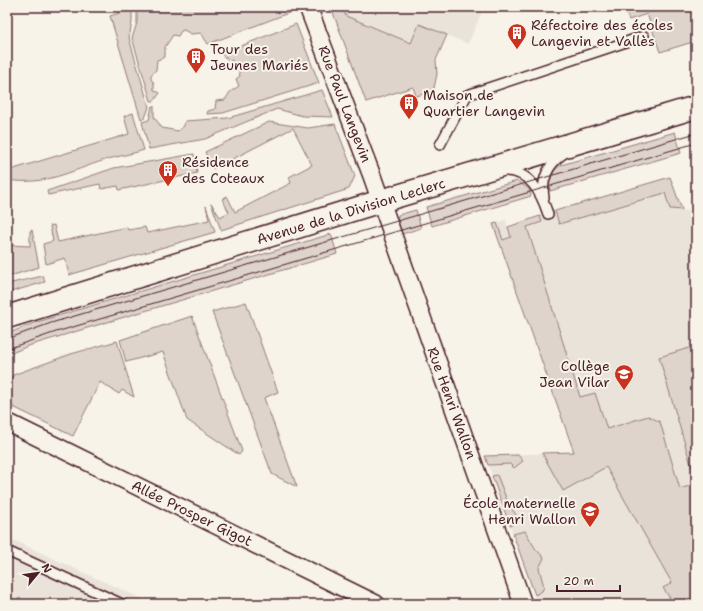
<svg xmlns="http://www.w3.org/2000/svg" width="703" height="611" viewBox="0 0 703 611" font-family="'Shantell Sans',sans-serif">
  <style>
    .built { fill: #eae3da }
    .green { fill: #ded4cc; stroke: #947a7c }
    .lines { fill: none; stroke-linecap: round; stroke-linejoin: round }
    .lane-casing { stroke: #4a1f2b; stroke-width: 12 }
    .street-casing { stroke: #4a1f2b; stroke-width: 20 }
    .secondary-casing { stroke: #4a1f2b; stroke-width: 25 }
    .lane { stroke: #f7f3e8; stroke-width: 9 }
    .street { stroke: #f7f3e8; stroke-width: 17 }
    .secondary { stroke: #f7f3e8; stroke-width: 22 }
    .tram { stroke: #4a1f2b; stroke-width: 1 }
    .labels { text-anchor: middle; stroke-width: 4; stroke-linejoin: round; paint-order: stroke }
    .poi-label { font-size: 14px; fill: #4a1f2b; stroke: #f7f3e8; text-anchor: start }
    .street-label { font-size: 14px; fill: #4a1f2b; stroke: #f7f3e8 }
  </style>
  <rect width="100%" height="100%" fill="#f7f3e8"/>
  <filter id="ink" filterUnits="userSpaceOnUse"><feTurbulence type="fractalNoise" baseFrequency=".025" numOctaves="2"/><feDisplacementMap in="SourceGraphic" scale="8" xChannelSelector="R" yChannelSelector="G"/><feConvolveMatrix kernelMatrix="1 2 1 2 8 2 1 2 1" color-interpolation-filters="sRGB"/></filter>
  <g filter="url(#ink)">
    <path class="built" d="M341,7H484L468,44L419,24L411,43L346,16Z
      M670,177L682,210L696,212V595L681,604H538L485,456L574,452L493,224L506,220L508,227Z
      M7,537L100,580L154,604H7Z"/>
    <path class="green" d="M137,7H289L291,12L208,44L201,33L191,34L184,30L181,31L178,36L173,35L165,47V57L157,60L156,70L151,75V79L154,83V90L160,93L154,101H151L132,38L137,23Z
      M331,7H341L346,16L411,43L419,24L447,35L436,60L437,74L434,88L428,93L416,96L413,87L366,102Z
      M624,7H696V41L660,52L647,14L629,20Z
      M132,9V22L129,38L149,107L145,118L141,119L110,16Z
      M296,24L319,83L223,113L207,114L208,111L215,109L216,101L225,100L230,92L239,86L236,79L240,76L239,71L236,68L233,61L227,59L221,54Z
      M322,90L333,117L303,116L277,109L205,139L149,149L142,122L149,120L152,106H154V117L162,128L178,131L184,126L185,121L228,118Z
      M133,113L144,150C132,154 118,156 105,160C70,171 46,186 7,180V171L129,134L124,116Z
      M269,122L308,128L335,124L355,176L349,189L221,230L211,203L220,217L229,212L222,199L227,196L235,212L291,183L289,177L312,165L293,128L213,169L205,152Z
      M675,132L681,153L550,191C549,179 551,172 561,165Z
      M194,154L197,173L119,190L118,186L101,189L100,184L48,195L47,191L114,168Z
      M670,177L682,210L670,209L665,193L559,224L555,211Z
      M517,181L529,189L531,196L432,226L426,207Z
      M206,206L215,232L69,275L65,258L46,264L43,244L53,241L50,226L54,225L58,242L127,227L128,230L145,227L147,233L209,220Z
      M416,210L421,228L399,235L397,224L398,215Z
      M540,216L542,222L527,227L580,397L595,393L607,429L648,416L660,422L680,489L696,484V604H674L663,588L672,583L606,467L563,491L542,453L574,452L493,224L497,223L503,240L511,237L508,227Z
      M32,230L39,267L7,277V245L30,246V231Z
      M331,234L337,254L84,329L28,346L7,355V334L34,323Z
      M43,276L45,282L7,293V284Z
      M246,302L278,392L264,398L297,487L272,474L212,312Z
      M192,316L242,451L239,455L187,420L163,352L126,362L120,340Z
      M117,341L134,397L122,390L119,394L100,382L73,436L7,404V387L13,375L71,354Z
      M696,346V478H695L659,357Z
      M518,455L523,461L514,468L510,464L488,465L485,456Z
      M497,475L508,503L518,518L516,522L510,526L492,476Z
      M525,531L535,548L544,558L539,568L544,587L542,591L535,595L513,534Z"/>
    <g class="lines">
      <g class="lane-casing">
        <path id="lane" d="M440,145L467,95L644,36
          M504,171C530,170 541,193 548,214
          M544,198C541,180 548,164 563,154
          M7,551L122,604"/>
      </g>
      <g class="street-casing">
        <path id="street" d="M308,7L372,176L523,604
          M7,422L376,604"/>
      </g>
      <g class="secondary-casing">
        <path id="secondary" d="M7,317L381,201L696,107"/>
      </g>
      <use href="#lane" class="lane"/>
      <use href="#street" class="street"/>
      <use href="#secondary" class="secondary"/>
      <path class="tram" d="M7,339L51,323L696,133
        M7,349L56,332L696,143"/>
    </g>
  </g>
  <defs>
    <g id="building-pin" transform="scale(1)"><path d="M0 17L-7.5 6A9.5 9.5 0 1 1 7.5 6Z" fill="#c8321e" stroke="#f7f3e8"/><path d="M-4-6H4V6H1V3H-1V6H-4ZM-2.5-4.3h1.7v1.8h-1.7ZM.8-4.3h1.7v1.8H.8ZM-2.5-1h1.7V.8h-1.7ZM.8-1h1.7V.8H.8Z" fill="#fff"/></g>
    <g id="school-pin" transform="scale(1)"><path d="M0 17L-7.5 6A9.5 9.5 0 1 1 7.5 6Z" fill="#c8321e" stroke="#f7f3e8"/><path d="M0-5L7-2L0 1L-7-2ZM-4 1L0 2.5L4 1V4Q0 6-4 4Z" fill="#fff"/></g>
  </defs>
  <g fill-rule="evenodd">
    <use href="#building-pin" x="517" y="33"/>
    <use href="#building-pin" x="196" y="57"/>
    <use href="#building-pin" x="409" y="103"/>
    <use href="#building-pin" x="168" y="170"/>
    <use href="#school-pin" x="624" y="374"/>
    <use href="#school-pin" x="590" y="511"/>
  </g>
  <g class="labels">
    <g class="poi-label">
      <text x="531" y="30">Réfectoire des écoles<tspan x="531" dy="16">Langevin et Vallès</tspan></text>
      <text x="210" y="54">Tour des<tspan x="210" dy="16">Jeunes Mariés</tspan></text>
      <text x="423" y="100">Maison de<tspan x="423" dy="16">Quartier Langevin</tspan></text>
      <text x="182" y="167">Résidence<tspan x="182" dy="16">des Coteaux</tspan></text>
      <text x="610" y="371" text-anchor="end">Collège<tspan x="610" dy="16">Jean Vilar</tspan></text>
      <text x="576" y="508" text-anchor="end">École maternelle<tspan x="576" dy="16">Henri Wallon</tspan></text>
    </g>
    <g class="street-label">
      <text transform="translate(345 104) rotate(69)" y="5">Rue Paul Langevin</text>
      <text transform="translate(351 211) rotate(-17)" y="5">Avenue de la Division Leclerc</text>
      <text transform="translate(452 403) rotate(70)" y="5">Rue Henri Wallon</text>
      <text transform="translate(192 513) rotate(26)" y="5">Allée Prosper Gigot</text>
    </g>
  </g>
  <rect width="703" height="611" fill="none" stroke="#f7f3e8" stroke-width="24"/>
  <rect x="12" y="12" width="679" height="587" fill="none" stroke="#4a1f2b" stroke-width="1.5" filter="url(#ink)"/>
  <g transform="translate(38 573) rotate(61)" stroke="#f7f3e8" stroke-width="3" paint-order="stroke">
  <path d="M0-3L7 15L0 10L-7 15Z" fill="#4a1f2b"/>
  <text y="-6" font-size="11" font-weight="bold" text-anchor="middle" fill="#4a1f2b">N</text>
  </g>
  <path d="M557 585v6h63v-6" fill="none" stroke="#4a1f2b" stroke-width="2"/>
  <text x="563" y="585" font-size="12" fill="#4a1f2b" stroke="#f7f3e8" stroke-width="3" paint-order="stroke">20 m</text>
</svg>
